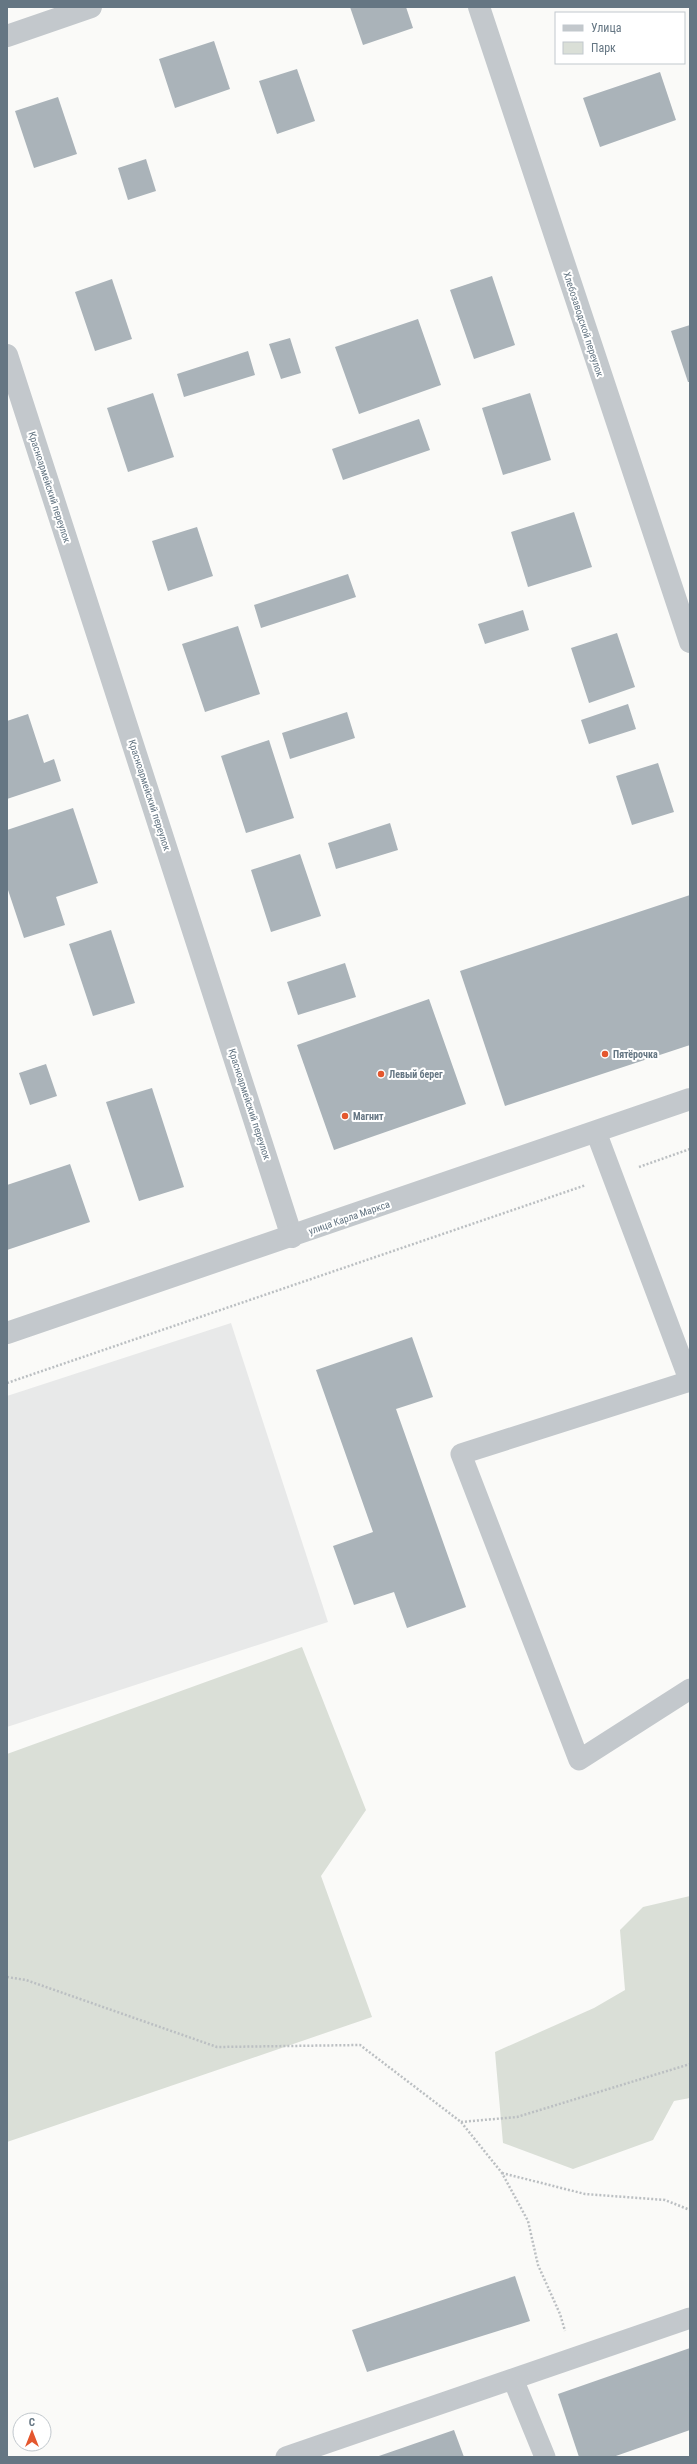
<svg xmlns="http://www.w3.org/2000/svg" width="697" height="2464" viewBox="0 0 697 2464" font-family="'Roboto Condensed',sans-serif">
  <style>
    .built { fill: #e8e9e9 }
    .green { fill: #dadfd7 }
    .building { fill: #aab3b9 }
    .lines { fill: none; stroke-linecap: round; stroke-linejoin: round }
    .path { stroke: #bbbfc2; stroke-width: 2.5; stroke-dasharray: 2 2; stroke-linecap: butt }
    .service { stroke: #c3c8cc; stroke-width: 21 }
    .minor { stroke: #c3c8cc; stroke-width: 22 }
    .tertiary { stroke: #c3c8cc; stroke-width: 22 }
    .poi-dot { fill: #e4572e; stroke: #fff; stroke-width: 1.5 }
    .labels { text-anchor: middle; stroke-width: 4; stroke-linejoin: round; paint-order: stroke }
    .street-label { font-size: 10px; fill: #657683; stroke: #fff }
    .poi-label { font-size: 10px; font-weight: bold; fill: #657683; stroke: #fff; text-anchor: start }
  </style>
  <rect width="100%" height="100%" fill="#fafaf8"/>
  <path class="built" d="M231,1323L328,1622L7,1727V1396Z"/>
  <path class="green" d="M302,1647L366,1810L321,1876L372,2017L7,2142V1754Z
    M690,1896V2098L674,2101L653,2140L573,2169L503,2143L495,2052L594,2008L625,1990L620,1930L643,1907Z"/>
  <path class="building" d="M350,7H406L413,28L363,45Z
    M214,41L230,89L175,108L159,59Z
    M297,69L315,121L277,134L259,81Z
    M660,72L676,120L600,147L583,98Z
    M58,97L77,154L34,168L15,111Z
    M146,159L156,191L128,200L118,168Z
    M492,276L515,345L474,359L450,290Z
    M112,279L132,339L95,351L75,292Z
    M418,319L441,385L359,414L335,347Z
    M690,325V382H688L671,331Z
    M290,338L301,373L281,379L269,344Z
    M248,351L255,375L184,397L177,374Z
    M153,393L174,457L128,472L107,408Z
    M530,393L551,460L503,475L482,408Z
    M419,419L430,450L343,480L332,449Z
    M574,512L592,567L528,587L511,532Z
    M197,527L213,576L168,591L152,541Z
    M348,574L356,597L261,628L254,605Z
    M523,610L529,630L485,644L478,624Z
    M238,626L260,694L205,712L182,644Z
    M617,633L635,687L589,703L571,648Z
    M628,704L636,729L589,744L581,720Z
    M347,712L355,738L290,759L282,733Z
    M28,714L44,763L54,759L61,781L7,799V721Z
    M269,740L294,818L246,833L221,756Z
    M658,763L674,812L632,825L616,776Z
    M73,808L98,883L56,897L65,925L24,938L7,887V830Z
    M390,823L398,850L336,869L328,843Z
    M300,854L321,916L271,932L251,870Z
    M690,895V1045L505,1106L460,971Z
    M111,930L135,1003L93,1016L69,944Z
    M345,963L356,997L298,1015L287,982Z
    M429,999L466,1104L334,1150L297,1045Z
    M46,1064L57,1096L30,1105L19,1073Z
    M152,1088L184,1187L139,1201L106,1102Z
    M70,1164L90,1222L7,1250V1185Z
    M412,1337L433,1397L396,1409L466,1607L407,1628L394,1592L354,1605L333,1546L373,1532L316,1370Z
    M515,2276L530,2321L367,2372L352,2330Z
    M690,2348V2430L613,2457H579L558,2394Z
    M454,2430L464,2457H376Z"/>
  <g class="lines">
    <path class="path" d="M639,1167L690,1149
      M7,1383L586,1185
      M7,1977L26,1980L217,2047L360,2045L461,2122L502,2173L528,2221L538,2265L560,2314L565,2331
      M461,2122L517,2117L690,2064
      M502,2173L585,2194L665,2200L690,2210"/>
    <path class="service" d="M596,1132L690,1382
      M690,1381L461,1454L579,1760L690,1689
      M513,2379L545,2457
      M286,2457L690,2318"/>
    <path class="minor" d="M7,36L91,7
      M7,355L292,1237"/>
    <path class="tertiary" d="M479,7L690,642
      M7,1333L690,1099"/>
  </g>
  <g class="poi-dot">
    <circle cx="605" cy="1054" r="4"/>
    <circle cx="381" cy="1074" r="4"/>
    <circle cx="345" cy="1116" r="4"/>
  </g>
  <g class="labels">
    <g class="street-label">
      <text transform="translate(584 324) rotate(72)" y="4">Хлебозаводской переулок</text>
      <text transform="translate(50 487) rotate(72)" y="4">Красноармейский переулок</text>
      <text transform="translate(150 795) rotate(72)" y="4">Красноармейский переулок</text>
      <text transform="translate(250 1104) rotate(72)" y="4">Красноармейский переулок</text>
      <text transform="translate(349 1217) rotate(-19)" y="4">улица Карла Маркса</text>
    </g>
    <g class="poi-label">
      <text x="613" y="1058">Пятёрочка</text>
      <text x="389" y="1078">Левый берег</text>
      <text x="353" y="1120">Магнит</text>
    </g>
  </g>
  <rect width="697" height="2464" fill="none" stroke="#657683" stroke-width="16"/>
  <rect x="555" y="12" width="130" height="52" fill="#ffffff" stroke="#c1c8cd"/>
  <rect x="563" y="25" width="20" height="6" fill="#c3c8cc" stroke="#c1c8cd"/>
  <text x="591" y="32" font-size="12" fill="#657683">Улица</text>
  <rect x="563" y="42" width="20" height="12" fill="#dadfd7" stroke="#c1c8cd"/>
  <text x="591" y="52" font-size="12" fill="#657683">Парк</text>
  <g transform="translate(32 2432)"><circle r="19" fill="#ffffff" stroke="#c1c8cd"/>
  <path d="M0-3L7 15L0 10L-7 15Z" fill="#e4572e"/>
  <text y="-6" font-size="11" font-weight="bold" text-anchor="middle" fill="#657683">С</text>
  </g>
</svg>
